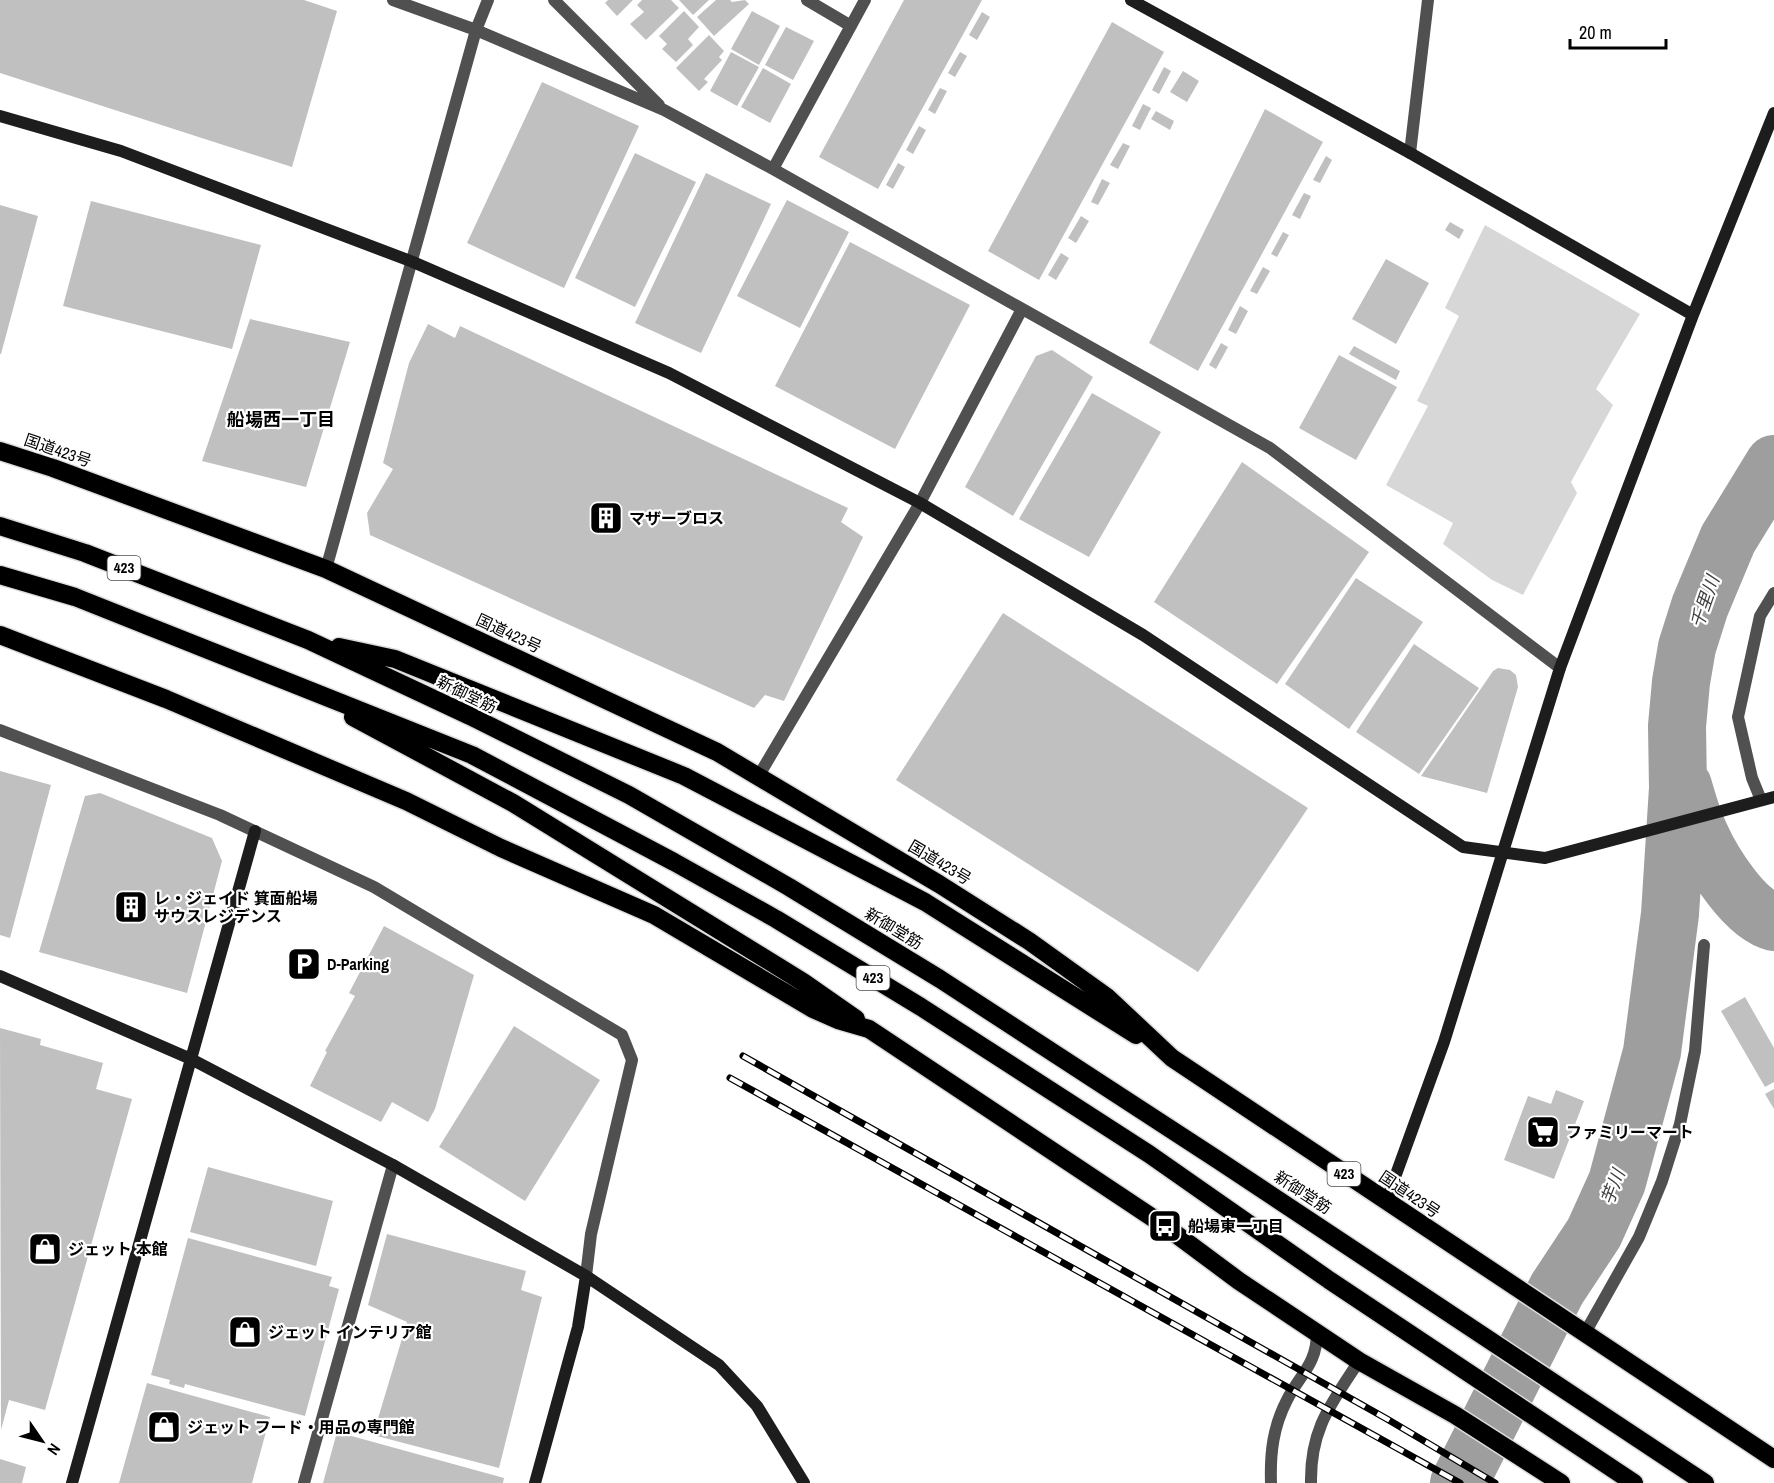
<svg xmlns="http://www.w3.org/2000/svg" width="1774" height="1483" viewBox="0 0 1774 1483" font-family="'Archivo Narrow','Noto Sans JP',sans-serif">
  <style>
    .green { fill: #d7d7d7 }
    .lines { fill: none; stroke-linecap: round; stroke-linejoin: round }
    .river { stroke: #9e9e9e; stroke-width: 58 }
    .building { fill: #c0c0c0 }
    .highway-casing { stroke: #dbdbdb; stroke-width: 21 }
    .street { stroke: #505050; stroke-width: 12 }
    .secondary { stroke: #1d1d1d; stroke-width: 12 }
    .highway { stroke: #000; stroke-width: 18 }
    .rail-casing { stroke: #000; stroke-width: 7 }
    .rail { stroke: #fff; stroke-width: 4.5; stroke-dasharray: 14; stroke-linecap: butt }
    .labels { text-anchor: middle; stroke-width: 4.5; stroke-linejoin: round; paint-order: stroke }
    .shield { fill: #fff; stroke: #4c4c4c; stroke-width: 1.5 }
    .shield-label { font-size: 15px; font-weight: bold; fill: #000 }
    .street-label { font-size: 16px; fill: #000; stroke: #fff }
    .poi-label { font-size: 16px; font-weight: bold; fill: #000; stroke: #fff; text-anchor: start }
    .neighbourhood-label { font-size: 18px; font-weight: bold; fill: #000; stroke: #fff }
    .water-label { font-size: 18px; font-style: italic; fill: #3f3f3f; stroke: #fff }
  </style>
  <rect width="100%" height="100%" fill="#fff"/>
  <path class="green" d="M1485,225L1640,314L1596,389L1613,405L1571,482L1577,493L1523,595L1492,580L1443,544L1453,523L1386,485L1428,406L1417,401L1459,316L1445,308Z"/>
  <g class="lines">
    <path class="river" d="M1683,786C1688,803 1692,819 1700,835C1712,862 1745,915 1774,922
      M1459,1483L1557,1289L1594,1233L1617,1182L1652,1052L1670,914L1678,788L1677,726L1681,682L1687,647L1700,606L1728,539L1774,464"/>
  </g>
  <path class="building" d="M0,0H304L337,11L292,167L0,73Z
    M608,0H633L617,16L605,3Z
    M642,0H671L679,8L646,40L630,24L644,12L637,5Z
    M679,0H709L693,15Z
    M716,0H730L732,2L745,0L749,4L714,36L697,17Z
    M904,0H982L878,189L819,157Z
    M684,11L699,27L688,39L693,45L676,62L662,49L667,44L659,36Z
    M752,11L780,26L759,65L731,49Z
    M982,12L990,17L977,40L969,35Z
    M1112,22L1164,52L1039,280L988,251Z
    M786,27L814,41L793,80L765,65Z
    M709,35L724,51L719,57L722,60L704,79L708,82L699,91L676,68Z
    M731,52L759,67L737,106L710,91Z
    M960,52L967,56L955,77L948,73Z
    M1164,67L1171,71L1159,94L1152,90Z
    M763,68L791,84L770,123L741,107Z
    M1183,71L1199,81L1187,102L1170,92Z
    M542,82L639,126L564,288L467,243Z
    M940,88L947,91L935,114L928,110Z
    M1143,104L1151,108L1140,130L1132,126Z
    M1265,109L1323,142L1198,371L1149,343Z
    M1156,111L1174,121L1170,130L1151,119Z
    M919,126L926,130L913,154L906,150Z
    M1123,143L1130,146L1118,169L1110,165Z
    M635,153L696,182L635,307L575,278Z
    M1326,156L1332,160L1320,183L1313,180Z
    M898,163L905,167L893,189L886,185Z
    M706,173L771,204L701,353L635,323Z
    M1102,179L1110,183L1098,205L1091,202Z
    M1304,193L1311,196L1300,219L1292,215Z
    M787,200L849,232L800,328L737,296Z
    M91,201L261,245L232,349L63,306Z
    M0,205L38,216L1,354H0Z
    M1081,216L1089,221L1076,243L1068,238Z
    M1450,222L1464,230L1459,239L1445,230Z
    M1283,232L1289,235L1277,257L1271,254Z
    M850,242L970,305L895,449L775,386Z
    M1061,253L1069,258L1056,280L1048,275Z
    M1386,259L1429,283L1396,344L1352,319Z
    M1263,267L1270,271L1257,294L1250,291Z
    M1240,306L1248,311L1236,334L1228,330Z
    M250,319L350,342L306,487L202,461Z
    M428,324L455,338L460,326L848,508L841,522L863,537L784,701L765,695L754,708L370,535L367,513L393,469L383,463L409,363Z
    M1221,343L1228,347L1216,369L1209,365Z
    M1354,346L1400,371L1396,380L1349,354Z
    M1052,350L1093,377L1013,516L965,487L1036,356Z
    M1339,355L1397,387L1356,460L1299,428Z
    M1092,393L1161,432L1089,557L1019,519Z
    M1242,462L1369,552L1277,684L1154,602Z
    M1356,578L1423,622L1349,729L1285,684Z
    M1003,613L1308,808L1198,972L896,780Z
    M1414,644L1479,688L1419,774L1356,732Z
    M1498,668L1510,670L1516,675L1518,687L1487,793L1421,776L1493,671Z
    M0,771L51,785L10,938L0,935Z
    M100,793L212,838L222,861L187,993L39,952L85,796Z
    M384,926L474,975L435,1109L428,1122L392,1102L381,1122L310,1086L327,1052L325,1051L355,996L349,993Z
    M1745,997L1774,1048V1082L1765,1087L1721,1011Z
    M514,1026L600,1080L525,1201L439,1147Z
    M0,1028L41,1039L40,1045L103,1063L96,1089L132,1099L45,1410L9,1400L1,1430Z
    M1774,1089V1109L1765,1094Z
    M1556,1090L1584,1101L1554,1179L1504,1160L1528,1096L1551,1104Z
    M208,1167L333,1201L316,1266L190,1232Z
    M387,1234L526,1271L521,1290L542,1297L499,1468L373,1435L407,1322L368,1305Z
    M188,1238L332,1277L329,1286L339,1289L305,1416L185,1384L184,1388L169,1384L170,1380L151,1375Z
    M147,1383L270,1417L252,1483H119Z
    M337,1432L504,1478L503,1483H323Z
    M0,1459L26,1467L22,1483H0Z"/>
  <g class="lines">
    <g class="highway-casing">
      <path id="highway" d="M0,451L53,468L326,569L717,752L939,884L1029,941L1107,997L1172,1058L1774,1459
        M0,526L85,553L308,640L470,716L629,795L789,887L940,979L1218,1160L1705,1483
        M0,575L75,597L472,755L674,862L776,919L921,1007L1149,1154L1329,1280L1634,1483
        M0,635L166,699L406,801L501,848L654,915L813,1009L838,1020L869,1029L1165,1226L1239,1281L1359,1361L1455,1415L1561,1483
        M339,647L395,659L684,776L925,902L1136,1035
        M353,717L513,803L803,982L856,1019"/>
    </g>
    <path class="street" d="M393,0L476,30L664,110L773,169L1270,448L1560,668
      M554,0L659,105
      M807,0L851,26
      M1410,153L1428,0
      M773,169L865,0
      M326,569L476,30L488,0
      M0,730L220,815L374,887L622,1035L632,1060L591,1234L586,1276
      M758,777L920,503L1022,309
      M1761,800L1752,778L1738,717L1760,616L1774,593
      M1585,1333L1639,1237L1662,1181L1680,1124L1695,1051L1704,945
      M304,1483L393,1165
      M1271,1483C1270,1453 1273,1427 1287,1400C1300,1374 1317,1365 1317,1332
      M1311,1483C1310,1429 1331,1404 1359,1361"/>
    <path class="secondary" d="M1131,0L1410,153L1693,315
      M0,116L121,151L413,262L669,373L920,503L1143,635L1463,847L1545,858L1774,797
      M0,976L191,1059L393,1165L586,1276L719,1365L757,1406L804,1483
      M1386,1202L1444,1042L1560,668L1693,315L1774,113
      M72,1483L255,831
      M535,1483L578,1327L586,1276"/>
    <use href="#highway" class="highway"/>
    <g class="rail-casing">
      <path id="rail" d="M743,1056L1387,1419L1495,1483
        M730,1078L1460,1483"/>
    </g>
    <use href="#rail" class="rail"/>
  </g>
  <defs>
    <g id="building-square" transform="scale(1.725)"><rect x="-9" y="-9" width="18" height="18" rx="4" fill="#000" stroke="#fff"/><path d="M-4-6H4V6H1V3H-1V6H-4ZM-2.5-4.3h1.7v1.8h-1.7ZM.8-4.3h1.7v1.8H.8ZM-2.5-1h1.7V.8h-1.7ZM.8-1h1.7V.8H.8Z" fill="#fff"/></g>
    <g id="parking-square" transform="scale(1.725)"><rect x="-9" y="-9" width="18" height="18" rx="4" fill="#000" stroke="#fff"/><path d="M-3.5-5.5H1a3.5 3.5 0 0 1 0 7H-1V5.5H-3.5ZM-1-3.4V-.6H.8a1.4 1.4 0 0 0 0-2.8Z" fill="#fff"/></g>
    <g id="supermarket-square" transform="scale(1.725)"><rect x="-9" y="-9" width="18" height="18" rx="4" fill="#000" stroke="#fff"/><path d="M-6-5.5h2.5l.6 2H6L4.5 2H-2.5L-4.4-4H-6ZM-1.5 3.2a1.3 1.3 0 1 0 .1 0ZM3 3.2a1.3 1.3 0 1 0 .1 0Z" fill="#fff"/></g>
    <g id="bus-square" transform="scale(1.725)"><rect x="-9" y="-9" width="18" height="18" rx="4" fill="#000" stroke="#fff"/><path d="M-5-6H5V4H4V6H2V4H-2V6H-4V4H-5ZM-3.5-4V0h7V-4ZM-3.5 1.2v1.5H-2V1.2ZM2 1.2v1.5H3.5V1.2Z" fill="#fff"/></g>
    <g id="shop-square" transform="scale(1.725)"><rect x="-9" y="-9" width="18" height="18" rx="4" fill="#000" stroke="#fff"/><path d="M-5-2.5h2.3a2.7 3.5 0 0 1 5.4 0H5L5.5 6h-11ZM-1.5-2.5h3a1.5 2.3 0 0 0-3 0Z" fill="#fff"/></g>
  </defs>
  <g fill-rule="evenodd">
    <use href="#building-square" x="606" y="518"/>
    <use href="#building-square" x="131" y="907"/>
    <use href="#parking-square" x="304" y="964"/>
    <use href="#supermarket-square" x="1543" y="1132"/>
    <use href="#bus-square" x="1165" y="1226"/>
    <use href="#shop-square" x="45" y="1249"/>
    <use href="#shop-square" x="245" y="1332"/>
    <use href="#shop-square" x="164" y="1427"/>
  </g>
  <g class="labels">
    <g class="shield">
      <rect x="107.5" y="556" width="33" height="24" rx="4.5"/>
      <rect x="856.5" y="966" width="33" height="24" rx="4.5"/>
      <rect x="1327.5" y="1162" width="33" height="24" rx="4.5"/>
    </g>
    <g class="shield-label">
      <text x="124" y="573">423</text>
      <text x="873" y="983">423</text>
      <text x="1344" y="1179">423</text>
    </g>
    <g class="street-label">
      <text transform="translate(58 450) rotate(19)" y="6">国道423号</text>
      <text transform="translate(509 633) rotate(25)" y="6">国道423号</text>
      <text transform="translate(467 694) rotate(26)" y="6">新御堂筋</text>
      <text transform="translate(940 862) rotate(31)" y="6">国道423号</text>
      <text transform="translate(894 928) rotate(31)" y="6">新御堂筋</text>
      <text transform="translate(1303 1192) rotate(33)" y="6">新御堂筋</text>
      <text transform="translate(1410 1194) rotate(34)" y="6">国道423号</text>
    </g>
    <g class="poi-label">
      <text x="629" y="524">マザーブロス</text>
      <text x="154" y="904">レ・ジェイド 箕面船場<tspan x="154" dy="18">サウスレジデンス</tspan></text>
      <text x="327" y="970">D-Parking</text>
      <text x="1566" y="1138">ファミリーマート</text>
      <text x="1188" y="1232">船場東一丁目</text>
      <text x="68" y="1255">ジェット 本館</text>
      <text x="268" y="1338">ジェット インテリア館</text>
      <text x="187" y="1433">ジェット フード・用品の専門館</text>
    </g>
    <g class="neighbourhood-label">
      <text x="281" y="426">船場西一丁目</text>
    </g>
    <g class="water-label">
      <text transform="translate(1705 602) rotate(-71)" y="6">千里川</text>
      <text transform="translate(1613 1187) rotate(-69)" y="6">芋川</text>
    </g>
  </g>
  <g transform="translate(42 1441) rotate(125)" stroke="#ffffff" stroke-width="4.5" paint-order="stroke">
  <path d="M0-4.5L10 22L0 15L-10 22Z" fill="#000000"/>
  <text y="-9" font-size="16" font-weight="bold" text-anchor="middle" fill="#000000">N</text>
  </g>
  <path d="M1570 39v9h96v-9" fill="none" stroke="#000000" stroke-width="3"/>
  <text x="1579" y="39" font-size="18" fill="#000000" stroke="#ffffff" stroke-width="4.5" paint-order="stroke">20 m</text>
</svg>
